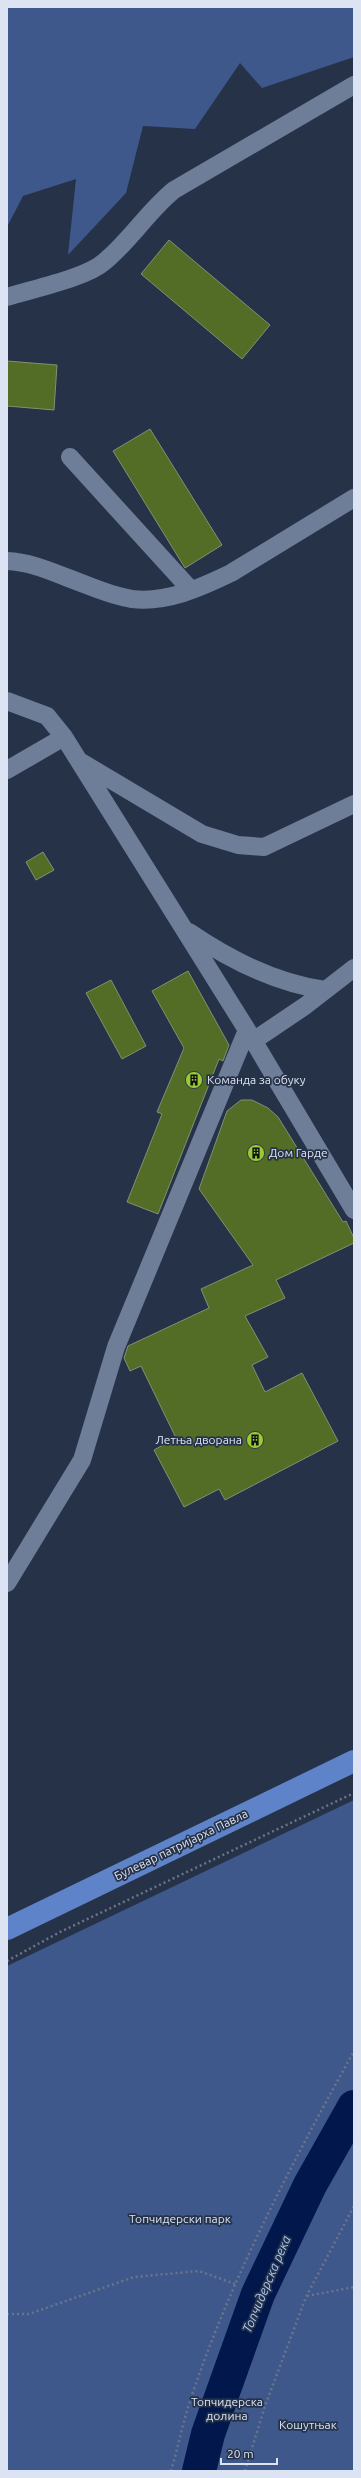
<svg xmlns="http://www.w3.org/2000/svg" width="361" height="2478" viewBox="0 0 361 2478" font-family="Ubuntu,sans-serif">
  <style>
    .green { fill: #3e588b }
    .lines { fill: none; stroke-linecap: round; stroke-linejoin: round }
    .river { stroke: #02184d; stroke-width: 34 }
    .building { fill: #536d27; stroke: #839073 }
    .path { stroke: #6b7589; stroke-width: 2.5; stroke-dasharray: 2 3; stroke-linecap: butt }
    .minor { stroke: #6f7e98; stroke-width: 18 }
    .major { stroke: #5f83c9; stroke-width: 22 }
    .labels { text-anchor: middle; stroke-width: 3.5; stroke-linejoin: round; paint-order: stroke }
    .poi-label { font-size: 12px; fill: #dce4f3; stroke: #263248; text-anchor: start }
    .street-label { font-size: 12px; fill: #dce4f3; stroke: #263248 }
    .park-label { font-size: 12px; fill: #d9e3f5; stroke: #263248 }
    .water-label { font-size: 13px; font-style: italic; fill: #aac7fa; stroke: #263248 }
  </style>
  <rect width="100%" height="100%" fill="#263248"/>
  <path class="green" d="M7,7H354V57L262,88L240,63L195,129L143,126L126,193L68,255L76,179L23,196L7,227Z
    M354,1800V2471H7V1966Z"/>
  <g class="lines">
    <path class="river" d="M199,2471L208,2434L258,2294L310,2185L354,2107"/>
  </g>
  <path class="building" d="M169,240L270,325L242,359L141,274Z
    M7,361L57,365L54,410L7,406Z
    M150,429L222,545L185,568L113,451Z
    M43,852L54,870L36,880L26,862Z
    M188,971L229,1045L223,1061L219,1059L158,1214L127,1202L162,1114L157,1112L184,1048L152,991Z
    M111,980L146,1046L122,1059L86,993Z
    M241,1100H252L268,1108L278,1117L343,1222L346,1221L354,1238V1243L276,1280L285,1298L245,1316L268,1357L252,1365L265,1392L302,1373L338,1441L225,1500L219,1489L184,1507L154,1450L176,1438L141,1366L130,1371L124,1358L128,1346L209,1308L201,1289L253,1265L199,1189L227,1111Z"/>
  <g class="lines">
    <path class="path" d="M7,1961L60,1932L354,1793
      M307,2296L354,2287
      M7,2314H29L134,2277L199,2271L235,2284
      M171,2471C178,2447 183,2422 191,2398C232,2276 292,2163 354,2051
      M245,2471L265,2406L306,2297L354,2206"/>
    <path class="minor" d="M7,297C32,289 86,278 104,262C130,241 148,211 174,190L354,85
      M70,457L191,590
      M7,561C30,562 50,571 71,579C90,586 111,596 132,599C167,603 200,588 231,573L354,498
      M7,701L47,716L64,737L247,1030L354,1210
      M81,762L202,834L238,845L264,847L354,804
      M7,770L64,737
      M189,932C230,960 275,983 325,990
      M253,1041L305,1006L354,968
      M7,1583L82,1460L116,1347L247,1030"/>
    <path class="major" d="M7,1929L354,1761"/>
  </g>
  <defs>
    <g id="building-disc" transform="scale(0.9)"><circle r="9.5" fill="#98cb36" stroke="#263248"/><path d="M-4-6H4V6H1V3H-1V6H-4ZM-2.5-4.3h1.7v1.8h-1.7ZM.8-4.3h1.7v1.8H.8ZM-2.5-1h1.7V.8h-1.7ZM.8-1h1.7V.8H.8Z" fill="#111"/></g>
  </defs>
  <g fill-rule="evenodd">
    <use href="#building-disc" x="194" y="1080"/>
    <use href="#building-disc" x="256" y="1153"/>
    <use href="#building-disc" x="255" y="1440"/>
  </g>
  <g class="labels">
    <g class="poi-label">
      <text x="207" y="1084">Команда за обуку</text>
      <text x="269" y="1157">Дом Гарде</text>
      <text x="242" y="1444" text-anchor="end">Летња дворана</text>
    </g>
    <g class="street-label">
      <text transform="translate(181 1845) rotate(-26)" y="4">Булевар патријарха Павла</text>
    </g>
    <g class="park-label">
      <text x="180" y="2223">Топчидерски парк</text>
      <text x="227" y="2406">Топчидерска<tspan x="227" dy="14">долина</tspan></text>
      <text x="308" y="2429">Кошутњак</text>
    </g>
    <g class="water-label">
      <text transform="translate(266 2284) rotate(-67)" y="5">Топчидерска река</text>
    </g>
  </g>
  <rect width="361" height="2478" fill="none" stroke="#dce4f3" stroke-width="16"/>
  <path d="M221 2458v6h56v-6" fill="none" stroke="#dce4f3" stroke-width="2"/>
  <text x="227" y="2458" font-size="12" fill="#dce4f3" stroke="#263248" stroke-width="3" paint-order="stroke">20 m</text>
</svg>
